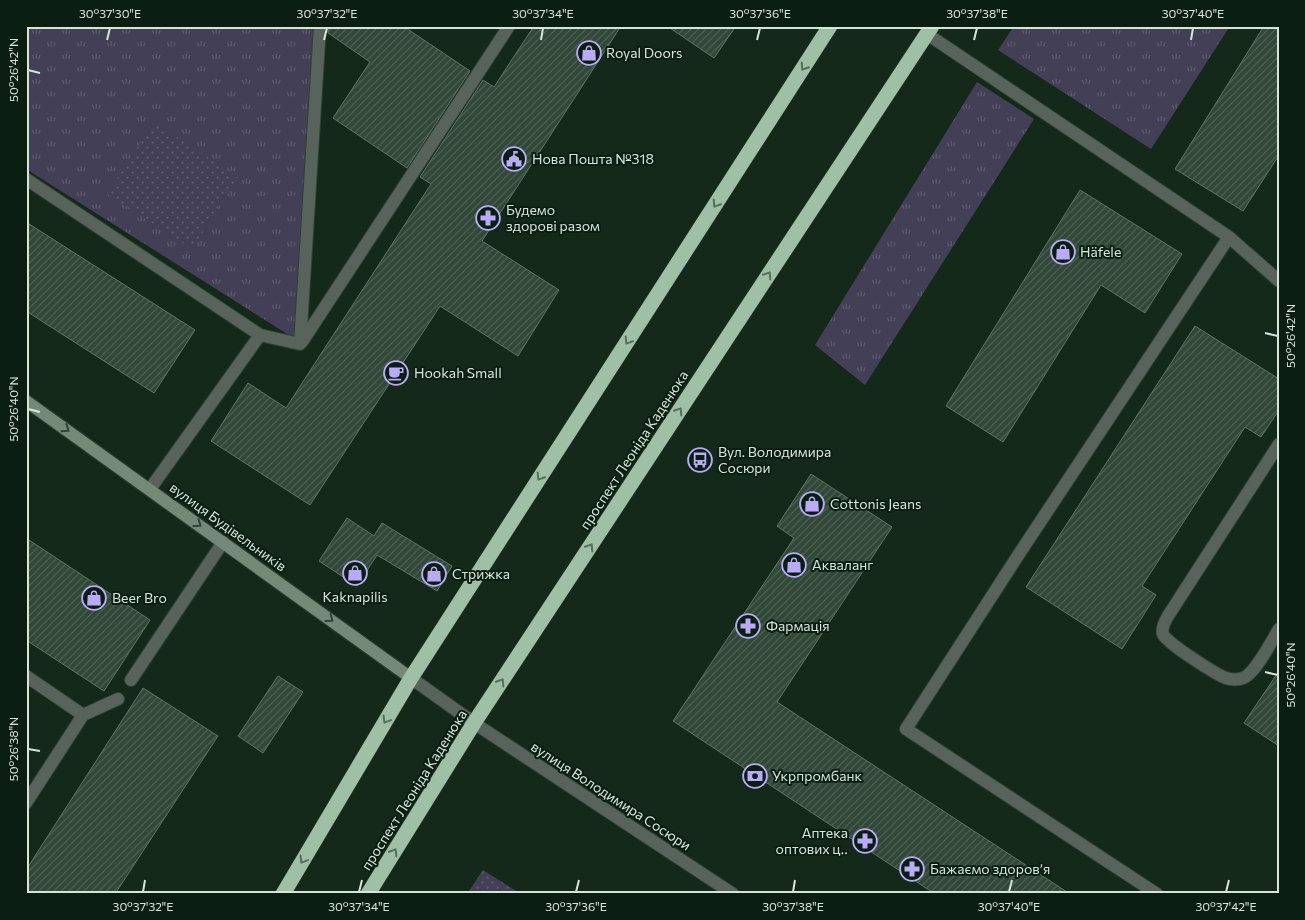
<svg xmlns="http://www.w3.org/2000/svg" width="1305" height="920" viewBox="0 0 1305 920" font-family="Commissioner,sans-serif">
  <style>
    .grass { fill: url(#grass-tufts) }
    .park { fill: url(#park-dots) }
    .building { fill: url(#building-hatch); stroke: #5e7563 }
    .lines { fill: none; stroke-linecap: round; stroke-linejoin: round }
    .lane-casing { stroke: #2f4335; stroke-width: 14 }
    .street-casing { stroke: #2f4335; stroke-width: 14 }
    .secondary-casing { stroke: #2f4335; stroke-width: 14 }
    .highway-casing { stroke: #2f4335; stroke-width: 16 }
    .lane { stroke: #58645b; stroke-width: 12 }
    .street { stroke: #58645b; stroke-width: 12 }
    .secondary { stroke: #758979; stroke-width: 12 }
    .highway { stroke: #a0bfa7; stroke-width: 15 }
    .oneway { stroke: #556f5c }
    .oneway2 { stroke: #2f4435 }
    .ticks { fill: none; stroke: #d7e4d9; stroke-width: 2 }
    .labels { text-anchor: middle; stroke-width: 4; stroke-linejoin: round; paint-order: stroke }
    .poi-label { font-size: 14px; fill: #d7e4d9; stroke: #0a1f11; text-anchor: start }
    .street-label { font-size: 14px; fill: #d7e4d9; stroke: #0a1f11 }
    .neatline { fill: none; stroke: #d7e4d9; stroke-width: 2 }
    .ticks-label { font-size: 12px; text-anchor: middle; fill: #d7e4d9 }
  </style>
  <defs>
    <pattern id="grass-tufts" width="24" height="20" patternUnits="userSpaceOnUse" patternTransform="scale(1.25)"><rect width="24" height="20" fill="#433f57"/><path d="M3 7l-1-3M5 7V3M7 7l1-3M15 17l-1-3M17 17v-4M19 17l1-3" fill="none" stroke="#5d5b6f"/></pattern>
    <pattern id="park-dots" width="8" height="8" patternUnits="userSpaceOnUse" patternTransform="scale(1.25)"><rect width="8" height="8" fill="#433f57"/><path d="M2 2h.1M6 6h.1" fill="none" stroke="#5d5b6f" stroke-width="1.8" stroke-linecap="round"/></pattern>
    <pattern id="building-hatch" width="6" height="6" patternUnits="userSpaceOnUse" patternTransform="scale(1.25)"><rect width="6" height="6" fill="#314737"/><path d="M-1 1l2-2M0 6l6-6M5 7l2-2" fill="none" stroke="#4e6153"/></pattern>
  </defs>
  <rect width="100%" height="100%" fill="#14291a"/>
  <path class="grass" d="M26,26H323L295,339L26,169Z
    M1014,26H1230L1151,149L998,50Z
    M977,82L1034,119L865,385L815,345Z"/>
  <path class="park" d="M154,122L238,177L192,249L107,194Z
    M483,870L521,894H467Z"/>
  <path class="building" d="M328,26H403L470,71L407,168L333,118L370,62L328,33Z
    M534,26H621L482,241L559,290L518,356L440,306L310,505L211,441L248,383L286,408L431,184L420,177L483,80L494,87Z
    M667,26H736L714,58Z
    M1264,26H1279V155L1243,211L1175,169Z
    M1080,190L1182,254L1145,313L1101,285L1003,442L946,406Z
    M26,222L195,330L154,393L26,311Z
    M1195,326L1279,379V410L1261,437L1245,427L1142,586L1156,595L1122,649L1026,587Z
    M811,474L892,527L777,702L1070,894H935L673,721L794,538L777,526Z
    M347,518L374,536L382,523L452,566L437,591L377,555L357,586L319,561Z
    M26,538L150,620L104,691L26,640Z
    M1279,671V746L1244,723Z
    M278,676L303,692L263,753L238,736Z
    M143,688L218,736L115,894H26V870Z"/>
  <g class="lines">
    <g class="lane-casing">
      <path id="lane" d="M927,34L1229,237L1279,281
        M26,179L260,335L300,344L320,26
        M302,342L509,26
        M1279,444L1168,616C1165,621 1161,628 1163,634C1165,642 1217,675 1226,678C1232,680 1240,680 1245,677C1257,670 1271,642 1279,629
        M150,489L260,335
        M26,676L83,715
        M131,680L223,542
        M26,803L83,715L118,699
        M1157,894L906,729L1019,554L1229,237"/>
    </g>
    <g class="street-casing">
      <path id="street" d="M411,678L474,723L733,894"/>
    </g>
    <g class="secondary-casing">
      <path id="secondary" d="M26,401L411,678"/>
    </g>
    <g class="highway-casing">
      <path id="highway" d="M283,894L411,678L830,26
        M368,894L474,723L932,26"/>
    </g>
    <use href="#lane" class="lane"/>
    <use href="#street" class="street"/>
    <use href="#secondary" class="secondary"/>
    <use href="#highway" class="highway"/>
  </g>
  <defs><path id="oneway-chevron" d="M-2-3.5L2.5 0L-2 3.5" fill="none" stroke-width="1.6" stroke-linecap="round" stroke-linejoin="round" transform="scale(1.25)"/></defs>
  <g class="oneway">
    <use href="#oneway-chevron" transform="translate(804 67) rotate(123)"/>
    <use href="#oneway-chevron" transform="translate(716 204) rotate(123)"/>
    <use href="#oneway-chevron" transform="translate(768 275) rotate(-57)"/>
    <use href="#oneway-chevron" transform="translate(628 341) rotate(123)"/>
    <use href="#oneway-chevron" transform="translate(679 411) rotate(-57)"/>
    <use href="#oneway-chevron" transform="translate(540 477) rotate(123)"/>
    <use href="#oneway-chevron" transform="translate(590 547) rotate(-57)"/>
    <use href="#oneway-chevron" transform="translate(501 682) rotate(-57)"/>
    <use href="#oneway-chevron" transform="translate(386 720) rotate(121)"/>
    <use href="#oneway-chevron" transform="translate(394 852) rotate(-58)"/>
    <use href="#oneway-chevron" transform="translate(303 860) rotate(121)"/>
  </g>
  <g class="oneway2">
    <use href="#oneway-chevron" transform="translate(66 429) rotate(35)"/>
    <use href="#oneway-chevron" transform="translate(198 524) rotate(36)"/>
    <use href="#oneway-chevron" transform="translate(330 619) rotate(36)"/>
  </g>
  <path class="ticks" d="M107,40L110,28M324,40L327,28M541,40L543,28M757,40L760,28M974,40L977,28M1191,40L1193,28M28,70L40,73M1265,333L1278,336M28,409L40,412M1265,672L1278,675M28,749L40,751M143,892L145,880M359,892L362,880M576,892L579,880M793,892L795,880M1009,892L1012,880M1226,892L1229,880"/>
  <defs>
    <g id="shop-ring" transform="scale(1.25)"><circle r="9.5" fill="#0a1f11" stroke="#b9abf7" stroke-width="1.5"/><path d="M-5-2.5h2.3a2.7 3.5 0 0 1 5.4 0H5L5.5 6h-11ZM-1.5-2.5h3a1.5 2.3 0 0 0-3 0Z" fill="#b9abf7"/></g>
    <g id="civic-ring" transform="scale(1.25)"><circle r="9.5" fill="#0a1f11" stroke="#b9abf7" stroke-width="1.5"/><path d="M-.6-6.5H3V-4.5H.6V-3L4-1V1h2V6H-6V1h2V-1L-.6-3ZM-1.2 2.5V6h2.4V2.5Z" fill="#b9abf7"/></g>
    <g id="pharmacy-ring" transform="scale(1.25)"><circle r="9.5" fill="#0a1f11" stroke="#b9abf7" stroke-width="1.5"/><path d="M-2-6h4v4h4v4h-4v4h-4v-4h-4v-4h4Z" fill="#b9abf7"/></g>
    <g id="cafe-ring" transform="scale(1.25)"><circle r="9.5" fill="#0a1f11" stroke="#b9abf7" stroke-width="1.5"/><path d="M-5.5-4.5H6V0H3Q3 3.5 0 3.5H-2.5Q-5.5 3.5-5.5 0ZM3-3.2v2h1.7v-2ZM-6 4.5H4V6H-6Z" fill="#b9abf7"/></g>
    <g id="bus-ring" transform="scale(1.25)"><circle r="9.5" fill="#0a1f11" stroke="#b9abf7" stroke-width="1.5"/><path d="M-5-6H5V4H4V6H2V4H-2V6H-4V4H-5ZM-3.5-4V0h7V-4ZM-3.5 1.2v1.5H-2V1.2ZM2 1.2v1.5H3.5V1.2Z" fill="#b9abf7"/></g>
    <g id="bank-ring" transform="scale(1.25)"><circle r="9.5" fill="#0a1f11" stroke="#b9abf7" stroke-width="1.5"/><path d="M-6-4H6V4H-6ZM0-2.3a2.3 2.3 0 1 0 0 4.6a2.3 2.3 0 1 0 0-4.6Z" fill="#b9abf7"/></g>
  </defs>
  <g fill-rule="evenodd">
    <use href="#shop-ring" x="589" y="53"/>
    <use href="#civic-ring" x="514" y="159"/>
    <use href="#pharmacy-ring" x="488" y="218"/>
    <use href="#shop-ring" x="1063" y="252"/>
    <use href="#cafe-ring" x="396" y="373"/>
    <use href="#bus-ring" x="700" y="460"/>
    <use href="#shop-ring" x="812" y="504"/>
    <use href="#shop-ring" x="794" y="565"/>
    <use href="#shop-ring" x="355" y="573"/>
    <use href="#shop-ring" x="434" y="574"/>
    <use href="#shop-ring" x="94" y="598"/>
    <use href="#pharmacy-ring" x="748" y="626"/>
    <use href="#bank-ring" x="755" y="776"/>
    <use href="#pharmacy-ring" x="865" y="841"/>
    <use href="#pharmacy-ring" x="912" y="869"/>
  </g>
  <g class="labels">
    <g class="poi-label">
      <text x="606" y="58">Royal Doors</text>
      <text x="532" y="164">Нова Пошта №318</text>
      <text x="506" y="215">Будемо<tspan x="506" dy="16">здорові разом</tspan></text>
      <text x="1080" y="257">Häfele</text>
      <text x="414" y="378">Hookah Small</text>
      <text x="718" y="457">Вул. Володимира<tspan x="718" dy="16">Сосюри</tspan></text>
      <text x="830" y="509">Cottonis Jeans</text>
      <text x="812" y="570">Акваланг</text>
      <text x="452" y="579">Стрижка</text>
      <text x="355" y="602" text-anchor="middle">Kaknapilis</text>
      <text x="112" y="603">Beer Bro</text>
      <text x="766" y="631">Фармація</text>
      <text x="772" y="781">Укрпромбанк</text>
      <text x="848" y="838" text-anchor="end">Аптека<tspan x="848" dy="16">оптових ц‥</tspan></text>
      <text x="930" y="874">Бажаємо здоровʼя</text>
    </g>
    <g class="street-label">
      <text transform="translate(634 450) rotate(-57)" y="5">проспект Леоніда Каденюка</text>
      <text transform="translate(228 527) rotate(36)" y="5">вулиця Будівельників</text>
      <text transform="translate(414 790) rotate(-58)" y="5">проспект Леоніда Каденюка</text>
      <text transform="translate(611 796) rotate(33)" y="5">вулиця Володимира Сосюри</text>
    </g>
  </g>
  <rect width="1305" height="920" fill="none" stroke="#0a1f11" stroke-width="55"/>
  <rect x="28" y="28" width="1250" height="864" class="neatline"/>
  <g class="ticks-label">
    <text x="110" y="18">30°37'30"E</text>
    <text x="327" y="18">30°37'32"E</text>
    <text x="543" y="18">30°37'34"E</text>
    <text x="760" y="18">30°37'36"E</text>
    <text x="977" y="18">30°37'38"E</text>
    <text x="1193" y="18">30°37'40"E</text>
    <text transform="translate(14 70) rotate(-90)" y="4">50°26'42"N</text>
    <text transform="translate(1291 336) rotate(-90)" y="4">50°26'42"N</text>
    <text transform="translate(14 409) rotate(-90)" y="4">50°26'40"N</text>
    <text transform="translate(1291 675) rotate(-90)" y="4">50°26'40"N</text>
    <text transform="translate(14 749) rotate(-90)" y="4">50°26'38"N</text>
    <text x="143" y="911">30°37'32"E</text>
    <text x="359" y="911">30°37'34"E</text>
    <text x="576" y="911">30°37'36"E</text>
    <text x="793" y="911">30°37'38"E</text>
    <text x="1009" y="911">30°37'40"E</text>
    <text x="1226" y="911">30°37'42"E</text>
  </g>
</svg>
